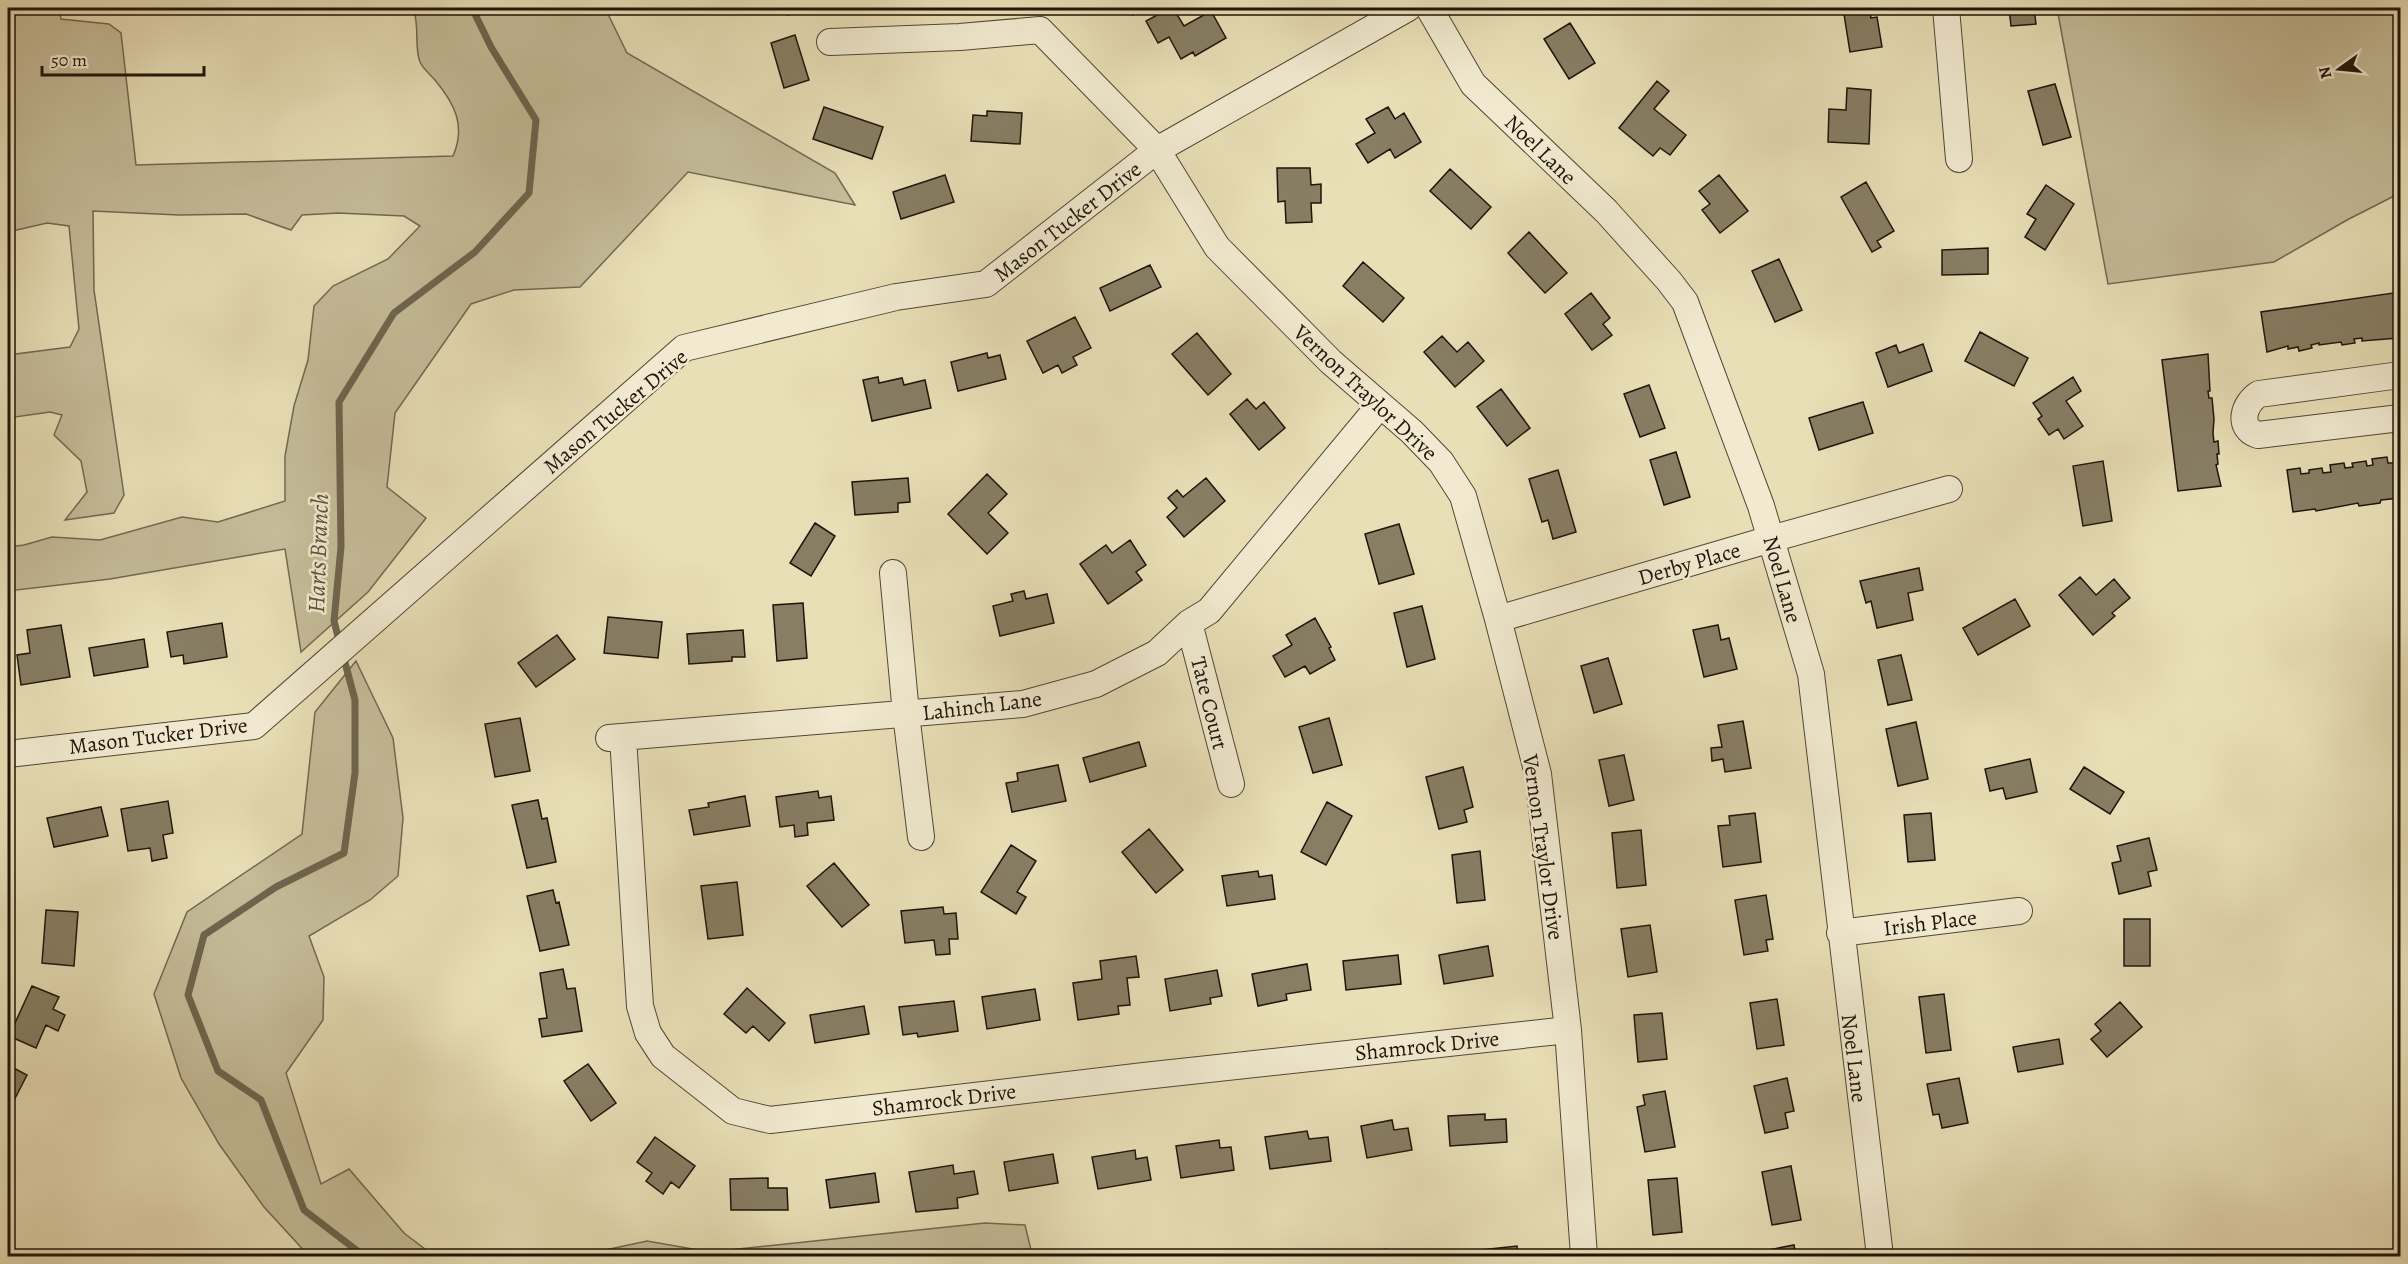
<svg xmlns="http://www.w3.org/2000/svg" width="2408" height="1264" viewBox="0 0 2408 1264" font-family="Alegreya,serif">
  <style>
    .green { fill: #c6bd9a; stroke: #726952; stroke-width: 1.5 }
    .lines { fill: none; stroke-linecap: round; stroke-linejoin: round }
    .stream { stroke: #6e654e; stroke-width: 7 }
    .building { fill: #877e64; stroke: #1d150a; stroke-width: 1.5 }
    .minor-casing { stroke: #504835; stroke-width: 28 }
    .minor { stroke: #f1ead0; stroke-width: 26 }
    .labels { text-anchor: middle; stroke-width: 5; stroke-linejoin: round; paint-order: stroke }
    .street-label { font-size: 22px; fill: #1d150a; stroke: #f1ead0 }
    .water-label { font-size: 24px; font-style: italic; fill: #5a513d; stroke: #f1ead0 }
  </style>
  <rect width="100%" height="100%" fill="#e9dfb7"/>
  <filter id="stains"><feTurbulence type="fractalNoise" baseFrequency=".00333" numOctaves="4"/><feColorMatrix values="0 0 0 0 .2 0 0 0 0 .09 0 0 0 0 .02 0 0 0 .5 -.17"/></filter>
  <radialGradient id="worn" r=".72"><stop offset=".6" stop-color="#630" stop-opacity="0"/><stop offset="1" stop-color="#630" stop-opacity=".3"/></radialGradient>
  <path class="green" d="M8,8H59L61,19L109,24L121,33L136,165L453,156C466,126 455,104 435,80C431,75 423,69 420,62C414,48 420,25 413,8H510L512,12L517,8H605L627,53L835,173L855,205L688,172L580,287L514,290L471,304L395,413L387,487L426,518L368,592L301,652L285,549L110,579L8,591V547L24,545L52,537L100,540L182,517L218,522L285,501V456L294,406L308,360L314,306L333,286L388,259L420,226L404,216L338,213L302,215L291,230L246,214L179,215L93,211L94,290L124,495L114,513L65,520L87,492L81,461L54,435L62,415L50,412L8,418V355L70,347L79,329L69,226L47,223L8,232Z
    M2057,8H2400V193L2347,220L2274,262L2108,284Z
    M356,661L393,738L403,818L398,876L370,900L309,936L324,977L323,1020L286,1073L321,1184L349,1169L404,1233L434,1256H309L264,1207L219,1144L181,1078L154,994L187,912L302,834L315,712Z
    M985,1223L1025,1225L1031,1250L1002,1256H577L647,1241L710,1252Z"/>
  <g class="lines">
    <path class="stream" d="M340,644L334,621L341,547L339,402L394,313L475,252L529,193L536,120L491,47L472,8
      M343,655L355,700V773L344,853L276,887L204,935L188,995L218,1071L261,1100L304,1210L364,1256"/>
  </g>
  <path class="building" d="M768,8H791L788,15Z
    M1119,8H1137L1133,15Z
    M1170,8H1173L1184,26L1211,11L1226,38L1195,56L1193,52L1181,59L1169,37L1158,43L1146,21Z
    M1843,8H1869L1871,18L1877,17L1882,47L1850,52Z
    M2009,8H2034L2036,24L2011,26Z
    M1570,23L1595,63L1569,79L1544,39Z
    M795,35L809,80L784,88L771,43Z
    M1657,81L1669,91L1654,109L1686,135L1670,155L1660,148L1653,156L1619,128Z
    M2055,84L2071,137L2043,145L2028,91Z
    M1847,88L1871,90L1869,144L1828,142L1829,109L1846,110Z
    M824,107L883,127L872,159L813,139Z
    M1388,107L1395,119L1404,113L1421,142L1395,158L1390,149L1368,163L1356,144L1375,133L1366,119Z
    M987,111L1022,113L1020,144L971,141L973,115L987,116Z
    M1277,168H1310L1311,185L1321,184V203H1311L1312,222L1286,223L1285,201L1278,202Z
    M1450,169L1491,207L1471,229L1430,191Z
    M945,175L954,202L901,219L893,192Z
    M1719,175L1748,211L1720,233L1702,210L1710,204L1699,191Z
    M1866,182L1894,231L1877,241L1881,247L1872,252L1841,197Z
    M2046,185L2074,204L2045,250L2025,237L2036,219L2027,214Z
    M1529,232L1567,273L1545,293L1508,253Z
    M1988,248V274L1942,275V250Z
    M1779,259L1802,310L1775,322L1752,271Z
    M1363,262L1404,298L1383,322L1343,286Z
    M1150,265L1161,287L1110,311L1100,288Z
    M2400,292V333H2397L2398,338L2362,341V338L2354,339L2355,343L2342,345L2341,342L2319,345V343L2311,345L2312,348L2299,351L2298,347L2288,349V346L2267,352L2261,312Z
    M1591,293L1610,318L1603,324L1612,335L1592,350L1565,314Z
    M1075,317L1091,348L1073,357L1077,365L1062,373L1058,365L1043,373L1027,341Z
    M1980,332L2028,358L2014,386L1965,361Z
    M1197,333L1231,374L1208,395L1172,354Z
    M1442,336L1457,352L1468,342L1484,361L1455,387L1424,352Z
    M1923,344L1932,371L1888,387L1876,353L1896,345L1899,353Z
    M987,353L988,358L1000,355L1006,379L958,391L951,362Z
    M2208,354L2210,391H2208L2209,398H2212L2214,419L2213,433L2214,442L2218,441L2219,454H2217L2218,464L2216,465L2221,486L2178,491L2162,360Z
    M878,377L879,383L902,378L904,385L925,380L931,408L872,421L863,380Z
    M2073,377L2081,391L2066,401L2083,426L2064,439L2058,429L2049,435L2038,419L2042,416L2033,403Z
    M1649,385L1665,428L1640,437L1624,394Z
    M1501,389L1530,428L1507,446L1477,407Z
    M1247,399L1256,409L1264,402L1285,428L1259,450L1230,414Z
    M1863,402L1873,433L1819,450L1809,418Z
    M1676,452L1690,497L1664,505L1650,460Z
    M2387,457L2388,463H2400V498L2381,500L2380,503L2359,506L2358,503L2316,511L2315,509L2293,512L2287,470L2300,468L2301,474L2309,473V470L2322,468L2323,473L2331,472L2330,465L2344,463L2345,468L2353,467L2352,463L2366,461L2367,466L2373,465L2372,459Z
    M2103,461L2112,521L2083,526L2073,466Z
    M1558,470L1576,532L1553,539L1548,520L1542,522L1529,479Z
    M987,474L1007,494L988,513L1008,533L987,554L948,514Z
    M908,478L910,502L898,503V512L855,515L852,482Z
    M1206,478L1225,501L1184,537L1167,517L1177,508L1168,498L1177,490L1183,497Z
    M815,523L835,536L811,576L790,563Z
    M1399,524L1414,574L1379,584L1365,534Z
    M1130,540L1146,565L1136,572L1142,580L1108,604L1080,564L1106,545L1112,553Z
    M1919,568L1923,590L1908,593L1913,620L1877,628L1871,601L1866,603L1860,581Z
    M2080,577L2096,595L2114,579L2130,598L2112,613L2115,616L2093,635L2059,595Z
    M1024,591L1026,599L1047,594L1054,623L1000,636L993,606L1013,601L1011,594Z
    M2015,599L2030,626L1978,655L1963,628Z
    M803,603L807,658L777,661L773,605Z
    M1422,606L1435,659L1407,667L1394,613Z
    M608,617L662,622L658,658L604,653Z
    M1315,618L1331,647L1329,648L1335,660L1310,674L1305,666L1285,677L1273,656L1292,645L1286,635Z
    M222,623L227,657L184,664L183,655L171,657L167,632Z
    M61,625L70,677L21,685L17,655L30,653L27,630Z
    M1718,625L1721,640L1729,638L1737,669L1704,677L1693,630Z
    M743,630L745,657H732V661L689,664L687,634Z
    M557,635L575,659L536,687L518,663Z
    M144,639L148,667L94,676L89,648Z
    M1901,655L1912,700L1888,705L1878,660Z
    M1608,658L1622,704L1594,713L1581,666Z
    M520,718L530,771L495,777L485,724Z
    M1329,718L1342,765L1313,773L1299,727Z
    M1743,721L1751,768L1725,772L1723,759L1712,761L1711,748L1722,747L1718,725Z
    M1916,722L1928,779L1898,786L1886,729Z
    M1139,742L1146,766L1090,782L1083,758Z
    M1624,755L1634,800L1609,806L1599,760Z
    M2030,759L2037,792L2006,799L2003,788L1990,791L1985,769Z
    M1058,765L1066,801L1012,812L1006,783L1018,781L1017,773Z
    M1463,767L1473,807L1464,810L1467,822L1439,829L1426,777Z
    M2084,767L2124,792L2110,814L2070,789Z
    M818,791L819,798L831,796L834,820L807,823L808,835L795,837L794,825L780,827L776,797Z
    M745,796L750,826L694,835L689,810L709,807L708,803Z
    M538,800L542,819L547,818L556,862L527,868L512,805Z
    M168,801L173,833L163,835L167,858L152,861L150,848L128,851L121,809Z
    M1327,802L1352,816L1326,865L1301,852Z
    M101,807L108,836L54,847L47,818Z
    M1755,813L1761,862L1723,867L1718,826L1730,825L1729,816Z
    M1931,813L1935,860L1908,862L1904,815Z
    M1149,829L1183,870L1156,893L1122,852Z
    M1641,830L1646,885L1617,888L1612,833Z
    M2149,838L2157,870L2148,872L2151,886L2119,894L2112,863L2121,861L2117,846Z
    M1011,845L1036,861L1017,892L1026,897L1016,914L981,892Z
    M1480,851L1485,900L1457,903L1452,855Z
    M834,863L869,905L842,927L807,886Z
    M1258,871L1259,877L1272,875L1275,899L1227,906L1222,876Z
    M737,882L743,935L708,939L701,886Z
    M553,890L556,903L559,902L569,945L540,951L527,896Z
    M1766,895L1773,939L1766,940L1768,951L1744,955L1735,900Z
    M943,907L944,914L956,913L958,939H949L950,954L936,955L934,940L905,943L901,911Z
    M46,910L78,912L74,966L42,963Z
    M2124,919H2150V966H2124Z
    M1650,925L1657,972L1628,977L1621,929Z
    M1488,946L1493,976L1444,984L1439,955Z
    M1398,955L1401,984L1346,990L1343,961Z
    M1136,956L1139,977L1127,978L1130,1005L1118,1006L1119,1014L1078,1020L1073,983L1102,979L1100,961Z
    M1307,964L1311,990L1286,994L1287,1000L1258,1006L1252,974Z
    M563,969L567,989L575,988L582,1031L542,1037L539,1019L547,1018L540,973Z
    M1217,970L1222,996L1210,998L1211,1004L1170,1011L1165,979Z
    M32,986L59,997L53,1009L65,1015L58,1031L46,1025L36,1048L9,1036Z
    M747,988L785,1023L769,1041L753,1026L746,1033L724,1014Z
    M1035,989L1040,1020L987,1029L982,997Z
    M1944,994L1951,1050L1926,1053L1919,997Z
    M1777,999L1784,1045L1757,1049L1750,1003Z
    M954,1001L958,1031L918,1037L917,1033L903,1035L899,1007Z
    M2120,1002L2142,1027L2107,1057L2091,1039L2101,1031L2095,1024Z
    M864,1006L869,1034L815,1043L810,1015Z
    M1662,1013L1667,1059L1638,1062L1634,1015Z
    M2059,1039L2063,1064L2018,1072L2013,1047Z
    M588,1064L616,1103L591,1121L564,1081Z
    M8,1065L27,1075L8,1112Z
    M1787,1078L1794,1111L1785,1113L1788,1128L1765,1133L1754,1086Z
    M1959,1078L1968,1123L1942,1128L1939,1114L1933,1115L1927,1084Z
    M1665,1091L1675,1147L1645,1152L1637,1107L1645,1105L1643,1095Z
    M1485,1114V1120L1506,1119L1507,1142L1450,1146L1448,1116Z
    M1392,1120L1394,1130L1408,1128L1412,1150L1367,1158L1361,1126Z
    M1307,1131L1309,1139L1328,1137L1331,1161L1270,1169L1265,1137Z
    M655,1137L695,1166L679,1188L671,1182L663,1194L646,1181L652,1173L637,1162Z
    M1219,1140L1220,1148L1231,1147L1234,1170L1181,1178L1176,1146Z
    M1135,1150L1136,1159L1147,1157L1151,1180L1098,1189L1092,1157Z
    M1053,1154L1058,1183L1009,1191L1004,1162Z
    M953,1165L954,1174L974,1171L978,1194L957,1198L958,1208L916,1212L909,1172Z
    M1791,1166L1801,1220L1772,1225L1762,1172Z
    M875,1173L879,1202L830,1208L826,1180Z
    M768,1178V1188H787L788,1210H731L730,1179Z
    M1677,1178L1682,1232L1653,1235L1648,1180Z
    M1794,1245L1796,1256H1770L1768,1250Z
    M1517,1246L1518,1256H1463L1462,1252Z
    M1387,1249L1388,1256H1369L1368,1252Z"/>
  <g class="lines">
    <g class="minor-casing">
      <path id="minor" d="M1429,8L1473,84L1606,211L1669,281L1685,302L1761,506L1811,674L1880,1256
        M1946,8L1959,159
        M830,42L960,37L1040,30L1157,150L1217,247L1331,362L1412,432L1441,462L1463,496L1498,619L1538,774L1568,1030L1584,1256
        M2400,375L2259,394C2244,403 2236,428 2258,435L2400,418
        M893,573L906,714L921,837
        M1498,619L1771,539L1949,489
        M1189,623L1231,784
        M623,737L640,1006L648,1033L663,1056L733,1111L770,1120L1144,1076L1568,1030
        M609,738L1023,704L1096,684L1157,653L1189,623L1209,611L1380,405
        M8,754L254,726L684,348L896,297L986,284L1157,150L1408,8
        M1840,933L2019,911"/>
    </g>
    <use href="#minor" class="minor"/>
  </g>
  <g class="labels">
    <g class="street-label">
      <text transform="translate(1541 149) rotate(44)" y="8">Noel Lane</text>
      <text transform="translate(1067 221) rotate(-38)" y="8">Mason Tucker Drive</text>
      <text transform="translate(1366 392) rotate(43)" y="8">Vernon Traylor Drive</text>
      <text transform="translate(615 411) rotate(-40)" y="8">Mason Tucker Drive</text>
      <text transform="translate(1689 563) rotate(-16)" y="8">Derby Place</text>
      <text transform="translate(1783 579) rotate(74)" y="8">Noel Lane</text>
      <text transform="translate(1210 703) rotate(76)" y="8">Tate Court</text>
      <text transform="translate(982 705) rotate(-7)" y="8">Lahinch Lane</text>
      <text transform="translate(158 735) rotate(-7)" y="8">Mason Tucker Drive</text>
      <text transform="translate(1544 847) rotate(82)" y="8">Vernon Traylor Drive</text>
      <text transform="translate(1930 922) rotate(-7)" y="8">Irish Place</text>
      <text transform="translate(1427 1045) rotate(-6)" y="8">Shamrock Drive</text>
      <text transform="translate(1855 1058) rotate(83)" y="8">Noel Lane</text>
      <text transform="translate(944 1099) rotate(-7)" y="8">Shamrock Drive</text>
    </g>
    <g class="water-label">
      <text transform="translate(318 553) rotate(-88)" y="8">Harts Branch</text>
    </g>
  </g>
  <rect width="2408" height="1264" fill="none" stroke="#e9dfb7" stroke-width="30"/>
  <rect x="9" y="9" width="2390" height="1246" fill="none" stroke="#1d150a" stroke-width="3"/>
  <rect x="15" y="15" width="2378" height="1234" fill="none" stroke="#1d150a" stroke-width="1.5"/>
  <g transform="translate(2339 69) rotate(255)" stroke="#f1ead0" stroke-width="4.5" paint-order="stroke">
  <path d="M0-4.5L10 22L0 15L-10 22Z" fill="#1d150a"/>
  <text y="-9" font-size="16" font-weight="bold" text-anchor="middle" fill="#1d150a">N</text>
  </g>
  <path d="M42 66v9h162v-9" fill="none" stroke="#1d150a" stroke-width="3"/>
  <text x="51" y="66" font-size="18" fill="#1d150a" stroke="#f1ead0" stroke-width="4.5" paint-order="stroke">50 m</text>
  <rect width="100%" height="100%" filter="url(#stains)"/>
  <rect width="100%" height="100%" fill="url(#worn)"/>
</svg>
